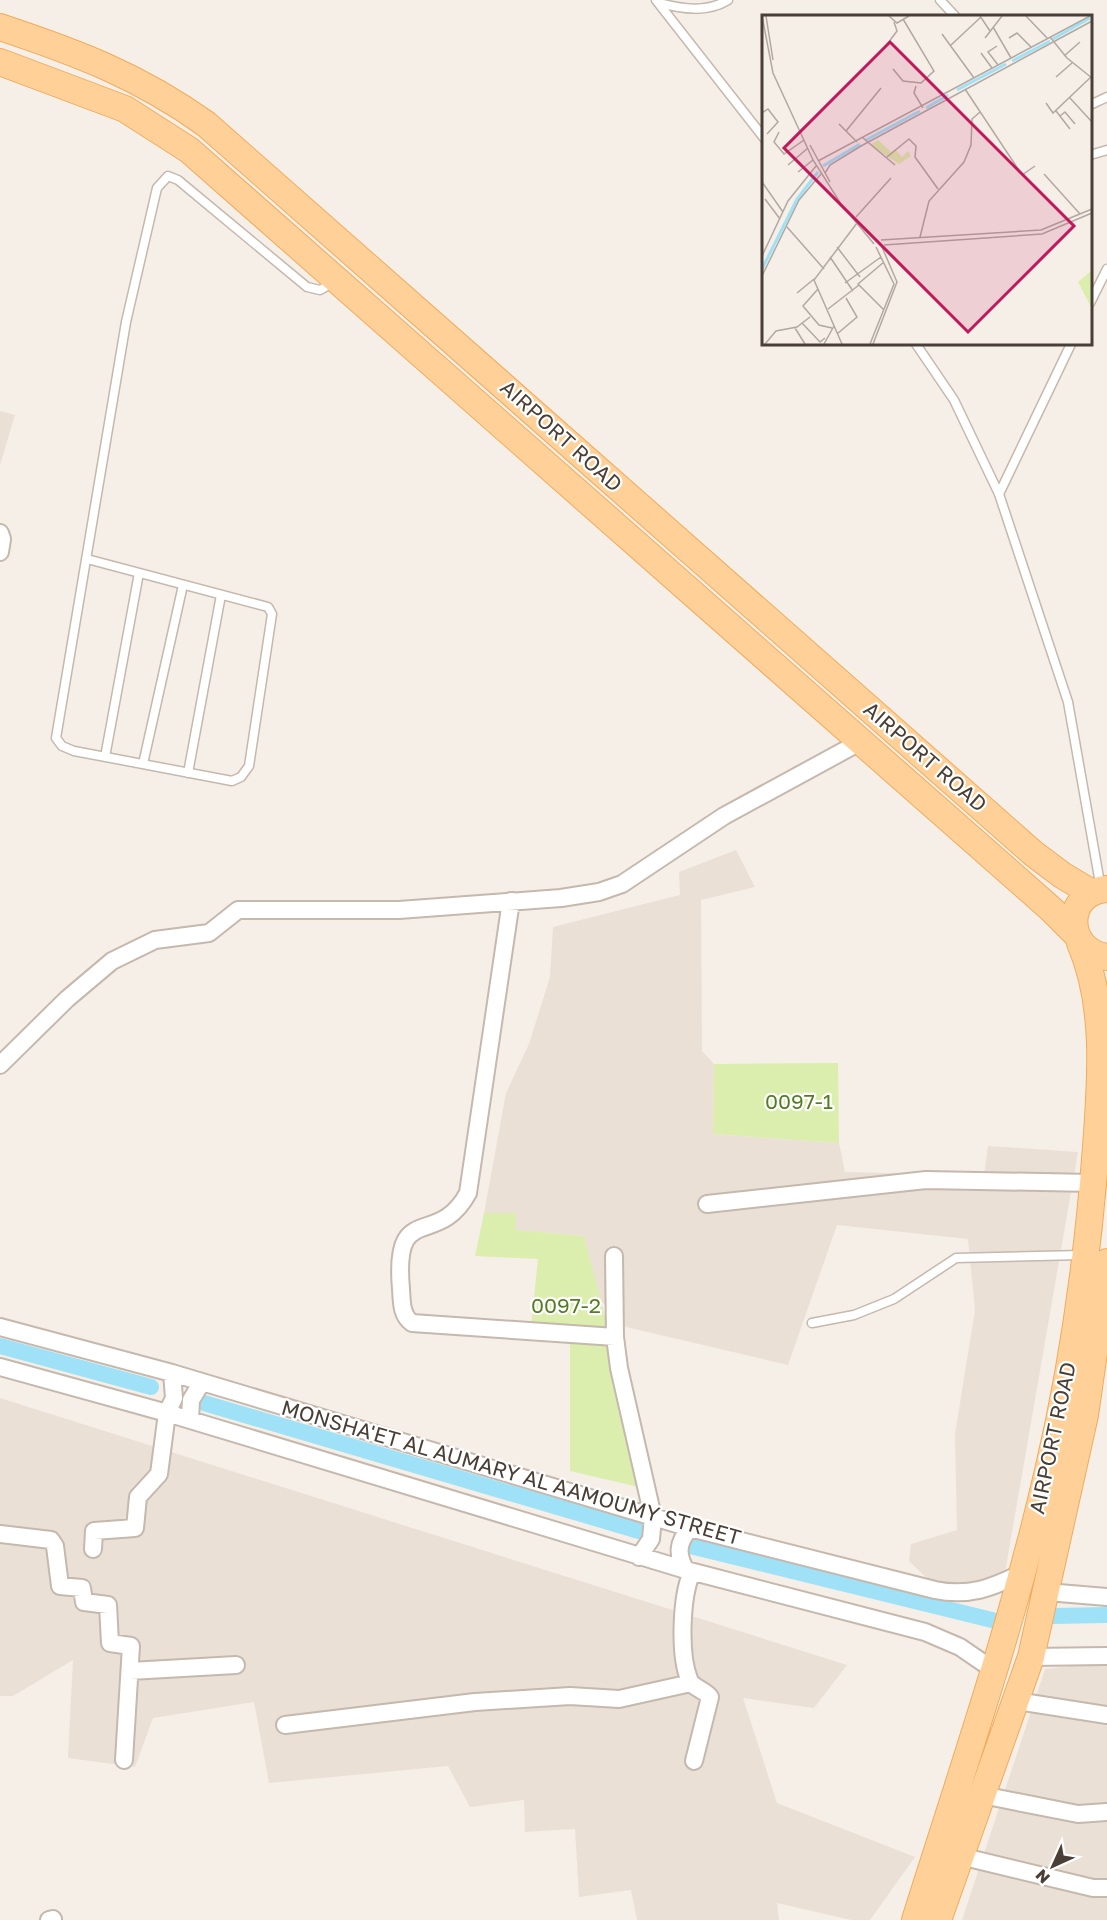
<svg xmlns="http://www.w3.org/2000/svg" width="1107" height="1920" viewBox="0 0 1107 1920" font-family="'Golos Text',sans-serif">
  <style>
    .residential { fill: #eae0d6 }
    .green { fill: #dbeead }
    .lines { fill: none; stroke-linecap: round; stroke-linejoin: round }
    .canal { stroke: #9fe2f8; stroke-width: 16 }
    .lane-casing { stroke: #c5b8ad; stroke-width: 11 }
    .street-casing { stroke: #c5b8ad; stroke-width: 20 }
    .primary-casing { stroke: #f0ab5c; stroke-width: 28 }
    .lane { stroke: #fff; stroke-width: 8 }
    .street { stroke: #fff; stroke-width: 16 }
    .primary { stroke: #ffd198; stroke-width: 26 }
    .labels { text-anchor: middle; stroke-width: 4.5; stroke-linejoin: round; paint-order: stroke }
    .street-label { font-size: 21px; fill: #4a3f36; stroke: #fff }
    .park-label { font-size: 21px; fill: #547d21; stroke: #fff }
    .inset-river { fill: none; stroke: #9fe2f8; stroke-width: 3 }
    .inset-road { fill: none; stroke: #b1a9a1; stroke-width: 1.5 }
    .view { fill: #c2185b; fill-opacity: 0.15; stroke: #c2185b; stroke-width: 3 }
    .inset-edge { fill: none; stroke: #4a3f36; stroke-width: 3 }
  </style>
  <rect width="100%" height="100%" fill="#f6efe8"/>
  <path class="residential" d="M0,411L15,415L0,465Z
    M736,850L755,887L701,900L702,1051L714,1064L713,1134L839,1143L845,1172L984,1175L988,1146L1078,1152L1003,1584L938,1589L909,1561L911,1544L957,1530L955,1434L975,1310L968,1239L837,1225L788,1365L626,1327L598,1298L584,1236L515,1230L516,1213H484L506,1093L529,1044L550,977L553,927L680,895L679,872Z
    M0,1398L847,1665L814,1708L743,1698L777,1803L915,1857L870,1920H851L777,1903L779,1920H637L631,1890L579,1897L575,1829L525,1832L524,1800L470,1807L448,1766L269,1783L254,1702L153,1718L135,1767L68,1758L73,1660L13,1696H0Z
    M1107,1662V1920H962L1045,1669Z"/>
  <path class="green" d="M838,1063L839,1143L713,1134L714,1064Z
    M484,1213H516V1230L584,1236L615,1355L643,1488L570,1471V1341L530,1335L538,1259L475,1256Z"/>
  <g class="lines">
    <path class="canal" d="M0,1346L151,1387
      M204,1403L639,1531
      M686,1545L992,1620
      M1052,1616L1107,1615"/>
    <g class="lane-casing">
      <path id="lane" d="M656,0L764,138
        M940,0L955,16
        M659,3C682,9 707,13 728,0
        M1090,105L1107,97
        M1090,155L1107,150
        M1090,303L1107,269
        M916,344L954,400L999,494L1068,702L1101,889
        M999,494L1071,344
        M87,559L268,607L272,614L249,766L241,777L232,781L74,751L62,746L56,738L126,322L157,188L168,176L178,180L307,287L320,290L334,282
        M105,757L139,573
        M143,764L183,585
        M188,773L221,595
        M812,1323L854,1315L894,1299L956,1258L1082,1255"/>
    </g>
    <g class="street-casing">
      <path id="street" d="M0,533L2,539L0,552
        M511,901L468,1193C437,1250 393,1199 401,1289C402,1302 401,1315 412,1323L615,1337
        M0,1065L67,999L112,961L155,940L209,933L238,910H399L561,898L599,892L622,884L724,816L860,742
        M707,1204L926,1180L1093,1183
        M614,1256L615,1337L619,1368L653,1517L651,1539L639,1557
        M0,1327L172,1373L690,1528L935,1590C969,1597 992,1588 1022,1573
        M0,1367L167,1413L686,1570L925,1632L960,1647L995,1671
        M190,1420L191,1400L202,1382
        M0,1534L51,1540L55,1546L60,1586L82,1588L84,1602L108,1605L110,1643L131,1646L124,1760
        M93,1549L94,1531L135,1528L138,1497L159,1474L167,1413L174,1398L172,1373
        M686,1570C676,1554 678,1542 690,1528
        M692,1572C681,1596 679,1654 689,1679C692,1688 704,1689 710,1697L694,1761
        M1047,1592L1107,1597
        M1031,1657L1107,1656
        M130,1671L236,1665
        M1016,1701L1107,1715
        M285,1725L475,1702L570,1696L619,1699L691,1683
        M982,1795L1078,1814L1107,1812
        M960,1856L1093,1888H1107
        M49,1920L53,1919"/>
    </g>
    <g class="primary-casing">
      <path id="primary" d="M0,27C78,53 139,76 206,124L1034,854L1062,875L1092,893
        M0,62L125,109L189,150L1051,909L1076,934
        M1107,889C1063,892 1064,951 1107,957
        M915,1920C962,1771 1013,1623 1048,1471C1073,1365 1088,1255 1096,1147C1101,1080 1107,1005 1080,943
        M938,1920L1031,1657L1085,1415L1107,1262"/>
    </g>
    <use href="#lane" class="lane"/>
    <use href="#street" class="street"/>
    <use href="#primary" class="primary"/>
  </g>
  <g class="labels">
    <g class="street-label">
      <text transform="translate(561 436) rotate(42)" y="7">AIRPORT ROAD</text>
      <text transform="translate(925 757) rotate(41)" y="7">AIRPORT ROAD</text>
      <text transform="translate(1053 1438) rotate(-78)" y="7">AIRPORT ROAD</text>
      <text transform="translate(511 1473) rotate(16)" y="7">MONSHA'ET AL AUMARY AL AAMOUMY STREET</text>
    </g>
    <g class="park-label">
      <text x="799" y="1109">0097-1</text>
      <text x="566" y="1313">0097-2</text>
    </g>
  </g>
  <g transform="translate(762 15)">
    <rect width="330" height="330" fill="#f6efe8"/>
    <path d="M116,125L129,137L133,134L140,142L146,136L149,141L137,149L108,130ZM330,255V294L316,267Z" fill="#dbeead"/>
    <path class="inset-river" d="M291,24L328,3M250,46L288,26M195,75L244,49M164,93L186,80M104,125L158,96M61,151L98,129M0,254L35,184L56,157"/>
    <path class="inset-road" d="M0,1L11,58L51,145L79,189L112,229M4,1L11,45M127,1L135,8L147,1M218,1L228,16M264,1L286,24M231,12L249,43M180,19L212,63M288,22L305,43L330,63M223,23L240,1M247,23L255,18L269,32M189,30L219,2M235,31L226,37L236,50M123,32L135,16L132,7M219,38L230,53M302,41L318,27M131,54L141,66L159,68L172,56L141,4M294,62L310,48M154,71L152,78L161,93M203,74L260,160L273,151M308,83L330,107M284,88L291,98L330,61M294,96L308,114M0,98L6,94L16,107L5,119M298,101L303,97L313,109M77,109L95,127M84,116L119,73M17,117L12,127L22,139L42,125M101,123L133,150M48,130L68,167M125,142L147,124L154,131L153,142L176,174M56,146L328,1M26,150L46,133M36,157L51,145M63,158L68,150L99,131L330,6M282,159L318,199M0,167L21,197M3,184L18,204M94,202L129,163M25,212L62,254M158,222L167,186L202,147L209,130L210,104L218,97M119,225L279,215L330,194M122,230L280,219L330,198M75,232L98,262M0,241L26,186L54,151M68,242L91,276M0,261L37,185L59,159M83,268L119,242M56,274L41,291L57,310L70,313M35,278L52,264M66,294L97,270M122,295L96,269L122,247M40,308L58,327L63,323M33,313L43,329M75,319L95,302L84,283M3,329L14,316L35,312L48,302M62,329L72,311M80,329L52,265L95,208M108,329L132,269L114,232M111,329L135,267L120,232"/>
    <path class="view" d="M128,27L312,211L206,317L22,133Z"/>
    <rect width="330" height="330" class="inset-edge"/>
  </g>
  <g transform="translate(1053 1866) rotate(225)" stroke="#ffffff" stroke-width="4.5" paint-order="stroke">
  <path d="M0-4.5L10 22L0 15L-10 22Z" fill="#4a3f36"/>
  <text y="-9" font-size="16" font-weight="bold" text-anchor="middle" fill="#4a3f36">N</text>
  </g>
</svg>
